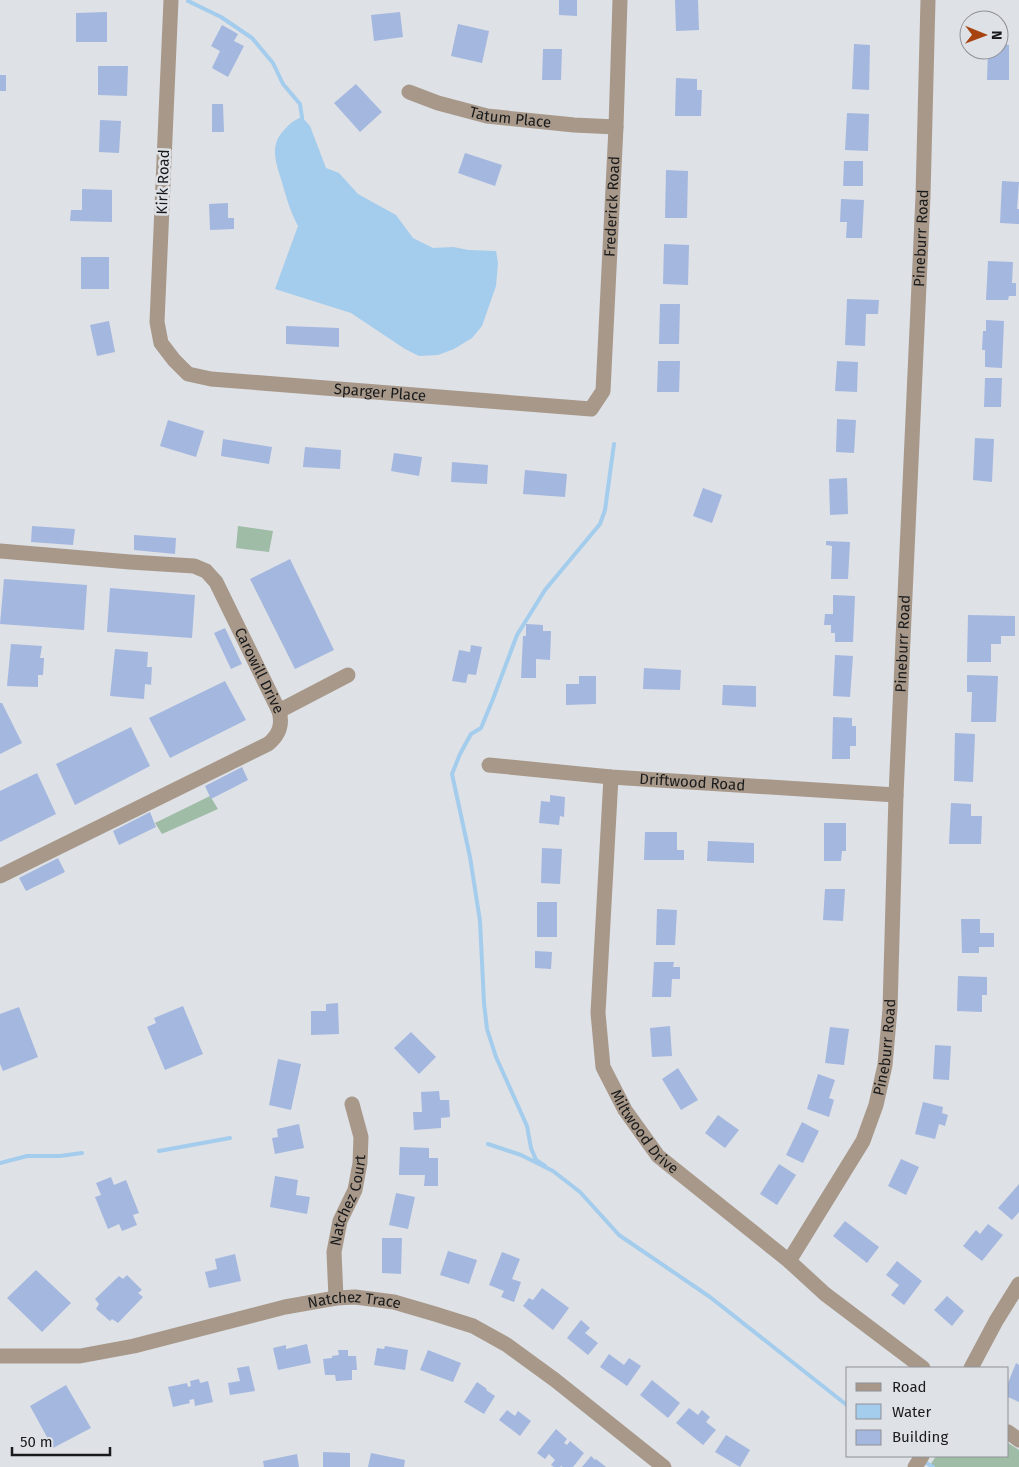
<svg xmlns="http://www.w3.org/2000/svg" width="1019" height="1467" viewBox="0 0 1019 1467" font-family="'Fira Sans',sans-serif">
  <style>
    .green { fill: #9fbca6 }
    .water { fill: #a4ccec }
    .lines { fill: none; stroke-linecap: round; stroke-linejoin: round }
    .stream { stroke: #a4ccec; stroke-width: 4 }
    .building { fill: #a4b7df }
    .minor { stroke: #a79889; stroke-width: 15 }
    .labels { text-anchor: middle; stroke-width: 5; stroke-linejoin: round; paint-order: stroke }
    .street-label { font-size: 15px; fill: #191a1c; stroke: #dee1e6 }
  </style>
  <rect width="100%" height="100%" fill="#dee1e6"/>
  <path class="green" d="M238,526L273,531L269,552L236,548Z
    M210,796L218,809L162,834L155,823Z
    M1008,1443L1019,1450V1467H929L936,1456H1008Z"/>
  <path class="water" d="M302,117L310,126L326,168L339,173L358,194L396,215L413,238L433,248L453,247L469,250L496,251L498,263L496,286L482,326L472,338L454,349L438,355L419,356L405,349L351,313L275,289L298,226C291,213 287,200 283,186C277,164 267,146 286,128C291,122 295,120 302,117Z"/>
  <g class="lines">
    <path class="stream" d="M188,1L221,17L252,38L273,63L283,84L300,104L302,117V122
      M488,1144L521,1155L553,1171L580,1192L619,1235L710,1297L848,1406
      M159,1151L230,1138
      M0,1163L27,1156H60L82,1153
      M545,1166L536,1160L531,1148L527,1126L496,1057L487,1029L484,1003L480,921L470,857L452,774L460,754L471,734L481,728L493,699L517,635L545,590L600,524L605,510L614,444
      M923,1461L933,1467"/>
  </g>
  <path class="building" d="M559,0H577V16L559,15Z
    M675,0H698L699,30L676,31Z
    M107,12V42H76V13Z
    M400,12L403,37L374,41L371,15Z
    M458,24L489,31L482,63L451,56Z
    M222,25L238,34L234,41L244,46L228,77L212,68L220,51L211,46Z
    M854,44L870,45L869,90L852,89Z
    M999,44L1009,45V80H987L988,50H999Z
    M543,49H562L561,80H542Z
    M98,66H128L127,96L98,95Z
    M0,75H6V91H0Z
    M676,78L697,79V90H702L701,116H675Z
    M356,84L382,112L360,132L334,103Z
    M212,104H223L224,132H212Z
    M847,113L869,114L868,151L845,150Z
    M100,120L121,121L119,153L99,152Z
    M465,153L502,165L495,186L458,173Z
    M844,161H863V186H843Z
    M666,170L688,171L687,218H665Z
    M1002,181L1019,182L1017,209H1019V224L1000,223Z
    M82,189L112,190V222L70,221L71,210H82Z
    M841,199L864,200L862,238H846L847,222H840Z
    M228,203V218H234V229L210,230L209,204Z
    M664,244L689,245L688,285L663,284Z
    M81,257H109V289H81Z
    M988,261L1013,262L1012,283H1016V296H1009L1008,300H986Z
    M847,299L879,300L878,314H866L865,346L845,345Z
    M660,304H680L679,344H659Z
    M986,320L1004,321L1002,368L985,367V350H982L983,331H986Z
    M109,321L115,352L97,356L90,325Z
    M286,326L339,328V347L286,344Z
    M658,361H680L679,392H657Z
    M837,361L858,362L857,392L835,391Z
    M985,378H1002L1001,407H984Z
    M837,419L856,420L854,453L836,452Z
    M168,420L204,431L196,457L160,446Z
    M975,438L994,439L992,482L973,480Z
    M223,439L272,447L269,464L221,456Z
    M305,447L341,450L340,469L303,467Z
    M394,453L422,457L419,476L391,471Z
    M452,462L488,465L487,484L451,482Z
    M525,470L567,474L565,497L523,494Z
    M847,478L848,514L830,515L829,479Z
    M703,488L722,495L712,523L693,516Z
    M32,526L75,529L73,545L31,542Z
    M134,535L176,538L175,554L134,550Z
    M826,541L850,542L848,579H831L832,546L826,545Z
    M290,559L334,650L295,669L250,579Z
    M4,579L87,585L84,630L0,624Z
    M110,588L195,595L192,638L107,632Z
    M833,595L855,596L853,642H835V633H831V625H824L825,614H833Z
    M968,615L1015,616V636H1001V644H991V662H967Z
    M526,624L543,625V631H551L550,660L536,659V678H521L523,636H526Z
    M225,628L242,664L231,669L214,633Z
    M11,644L42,646L40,658H44L43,675H38V687L7,686Z
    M471,645L482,647L476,675L468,674L466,683L452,681L459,650L470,652Z
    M115,649L148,652L147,667H152L151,685L145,684L144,699L110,696Z
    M835,655L853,656L850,697L833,696Z
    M644,668L681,670L680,690L643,689Z
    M967,675L998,676L996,722H971L972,692H967Z
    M579,676H596V704L566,705V684H579Z
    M225,681L246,720L170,758L149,718Z
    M723,685L756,686V707L722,705Z
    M0,703H2L22,743L0,754Z
    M833,717L852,718V726H856V746H850V759H832Z
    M131,727L150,766L75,805L56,764Z
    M955,733L975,734L973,782L954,781Z
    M242,767L248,780L211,799L205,786Z
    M37,773L56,814L0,842V791Z
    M550,795L565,797L564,817L560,816L559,825L539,823L541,801L550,802Z
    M951,803L971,804V816H982L981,844H949Z
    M150,812L156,827L119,845L113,831Z
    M824,823H846V851H842L841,861H824Z
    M645,832H677V850H684V860H644Z
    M708,841L754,843V863L707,861Z
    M542,848L562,849L560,884L541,883Z
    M58,858L65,872L26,891L19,878Z
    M825,889H845L843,921L823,920Z
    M537,902H557V937H537Z
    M657,909L677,910L675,945H656Z
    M961,919H980V933H994V947H979V953H962Z
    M535,951L552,952L551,969L535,968Z
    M654,962H674L673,967H680V979H672L671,997H652Z
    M958,976L987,977V995H982V1012L957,1011Z
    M338,1003L339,1034L311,1035V1011H326V1004Z
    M183,1006L203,1054L165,1070L147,1027L156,1023L154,1018Z
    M19,1007L38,1057L3,1071L0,1064V1014Z
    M670,1026L672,1056L652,1057L650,1028Z
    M830,1027L849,1029L844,1065L825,1063Z
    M411,1032L436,1057L419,1074L394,1048Z
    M935,1045L951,1046L949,1080L933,1079Z
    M278,1059L301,1064L291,1110L269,1105Z
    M678,1068L698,1100L681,1110L662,1079Z
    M818,1074L835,1080L829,1098L834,1100L829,1117L807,1109Z
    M439,1091L440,1100H449L450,1117L441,1118V1128L414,1130L413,1112H422L421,1092Z
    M923,1102L943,1107L942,1113L948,1115L945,1126L939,1124L935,1139L915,1134Z
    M718,1115L739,1130L725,1148L705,1133Z
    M802,1122L819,1131L803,1163L786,1155Z
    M299,1124L304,1148L275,1154L272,1138L278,1137L277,1129Z
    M400,1147L429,1148V1158H438V1186H424L425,1175H399Z
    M901,1159L919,1167L906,1195L888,1186Z
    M779,1164L796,1175L777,1205L760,1194Z
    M275,1176L298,1180L296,1195L310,1197L307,1214L270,1207Z
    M111,1177L114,1185L126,1180L139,1213L133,1215L137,1225L122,1231L119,1224L108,1229L95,1197L101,1195L96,1183Z
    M1019,1184V1212L1012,1220L998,1208Z
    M396,1193L415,1197L408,1229L389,1225Z
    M845,1221L879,1247L867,1263L833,1236Z
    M988,1224L1003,1235L982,1261L963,1246L976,1230L980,1234Z
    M382,1238H402L401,1274L382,1273Z
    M448,1251L477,1260L469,1284L440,1275Z
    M502,1252L520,1259L512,1279L521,1282L514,1302L501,1297L504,1291L489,1285Z
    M235,1254L241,1281L209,1288L205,1272L217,1269L215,1259Z
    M897,1261L922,1281L904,1305L891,1295L899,1285L886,1275Z
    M36,1270L71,1303L42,1332L7,1298Z
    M127,1275L142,1290L138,1293L143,1297L118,1323L112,1319L110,1321L96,1309L99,1304L95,1299L119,1276L123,1279Z
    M542,1288L569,1308L553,1330L523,1306L529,1298L533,1300Z
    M947,1296L964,1311L952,1326L934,1310Z
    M581,1320L590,1328L585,1333L598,1343L588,1355L567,1338Z
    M307,1344L311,1363L278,1370L273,1348L286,1345V1349Z
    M385,1346L408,1350L405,1370L374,1365L377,1348L384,1349Z
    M338,1350H348V1356H356L357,1370H352V1380L336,1381L335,1375H325L323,1359L332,1358V1356L339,1355Z
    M428,1350L461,1363L453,1382L420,1370Z
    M609,1354L624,1365L629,1358L641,1366L627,1386L600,1367Z
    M1016,1363L1019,1365V1402L1008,1397V1383Z
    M249,1366L255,1391L230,1395L228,1383L240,1381L237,1368Z
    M199,1379L200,1383L208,1381L213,1402L195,1406L194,1399L189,1400L190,1403L173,1407L168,1387L187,1383L188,1387L191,1386L190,1381Z
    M652,1380L680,1403L668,1418L640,1395Z
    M477,1382L487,1389L486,1390L495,1396L484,1414L464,1402Z
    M66,1385L91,1428L53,1448L30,1406Z
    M689,1408L698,1415L702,1410L710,1417L706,1422L716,1430L703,1445L676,1423Z
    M507,1410L515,1416L518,1411L531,1421L520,1436L499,1420Z
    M556,1429L567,1439L564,1443L567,1445L570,1441L584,1453L573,1467H563L561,1466L560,1467H554L551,1465L555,1460L549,1454L545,1459L537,1453Z
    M726,1435L750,1450L740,1467L715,1452Z
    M323,1452L350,1453V1467H323Z
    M371,1453L405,1460L404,1467H368Z
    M297,1454L299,1467H264L263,1461Z
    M591,1456L595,1460L596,1459L606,1467H582Z"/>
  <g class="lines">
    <g class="minor">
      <path id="s1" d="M171,0L157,322L161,343L174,360L188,374L211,379L591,409L603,391L616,127L620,0"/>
      <path id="s2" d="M409,92L438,103L487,116L574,125L616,127"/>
      <path id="s3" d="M0,551L130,562L194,566L206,571L216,582L279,711C283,725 279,735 268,744L0,876"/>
      <path d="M279,711L348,675"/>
      <path id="s4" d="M489,765L611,777L896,795"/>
      <path id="s5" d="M611,777L598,1013L603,1067L625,1110L658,1156L789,1261L825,1294L923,1368"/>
      <path id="s6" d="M789,1261L863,1141L876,1105L885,1065L890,1009L896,795L923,196L928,0"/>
      <path id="s7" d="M336,1298L334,1252L340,1221L355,1190L360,1163L361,1137L352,1104"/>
      <path id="s8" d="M0,1356H80L134,1346L285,1307L336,1298L355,1297L394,1302L435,1314L473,1326L507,1345L555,1380L664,1467"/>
      <path d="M971,1368L996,1321L1019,1284"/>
      <path d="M1008,1432L1019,1440"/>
      <path d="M915,1467L922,1456"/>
    </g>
  </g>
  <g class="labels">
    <g class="street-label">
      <text dy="5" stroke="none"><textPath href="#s2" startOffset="105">Tatum Place</textPath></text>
      <text transform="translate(163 182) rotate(-88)" y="5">Kirk Road</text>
      <text dy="5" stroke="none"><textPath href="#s1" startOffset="996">Frederick Road</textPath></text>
      <text dy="5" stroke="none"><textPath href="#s6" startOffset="1048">Pineburr Road</textPath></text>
      <text dy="5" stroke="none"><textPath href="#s1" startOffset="578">Sparger Place</textPath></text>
      <text dy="5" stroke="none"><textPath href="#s6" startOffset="642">Pineburr Road</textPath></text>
      <text dy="5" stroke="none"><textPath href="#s3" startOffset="321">Carowill Drive</textPath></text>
      <text dy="5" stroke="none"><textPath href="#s4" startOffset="204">Driftwood Road</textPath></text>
      <text dy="5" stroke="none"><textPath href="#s6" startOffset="238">Pineburr Road</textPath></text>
      <text dy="5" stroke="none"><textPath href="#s5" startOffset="368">Miltwood Drive</textPath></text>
      <text dy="5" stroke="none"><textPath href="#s7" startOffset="100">Natchez Court</textPath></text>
      <text dy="5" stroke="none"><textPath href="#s8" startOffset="361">Natchez Trace</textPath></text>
    </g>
  </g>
  <rect x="846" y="1367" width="162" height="90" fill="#dee1e6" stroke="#8f9195"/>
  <rect x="856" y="1383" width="25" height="8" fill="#a79889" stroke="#8f9195"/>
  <text x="892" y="1392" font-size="15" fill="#191a1c">Road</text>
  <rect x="856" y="1404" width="25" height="15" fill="#a4ccec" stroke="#8f9195"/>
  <text x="892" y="1417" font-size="15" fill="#191a1c">Water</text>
  <rect x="856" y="1430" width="25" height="15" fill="#a4b7df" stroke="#8f9195"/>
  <text x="892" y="1442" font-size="15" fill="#191a1c">Building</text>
  <g transform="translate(984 35) rotate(91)"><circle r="24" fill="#dee1e6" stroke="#8f9195"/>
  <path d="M0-4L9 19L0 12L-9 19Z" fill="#a74310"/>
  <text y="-8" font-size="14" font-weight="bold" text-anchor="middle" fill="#191a1c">N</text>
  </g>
  <path d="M12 1447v8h98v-8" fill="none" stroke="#191a1c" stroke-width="2.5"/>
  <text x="20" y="1447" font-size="15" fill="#191a1c" stroke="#dee1e6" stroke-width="4" paint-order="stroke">50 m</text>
</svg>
